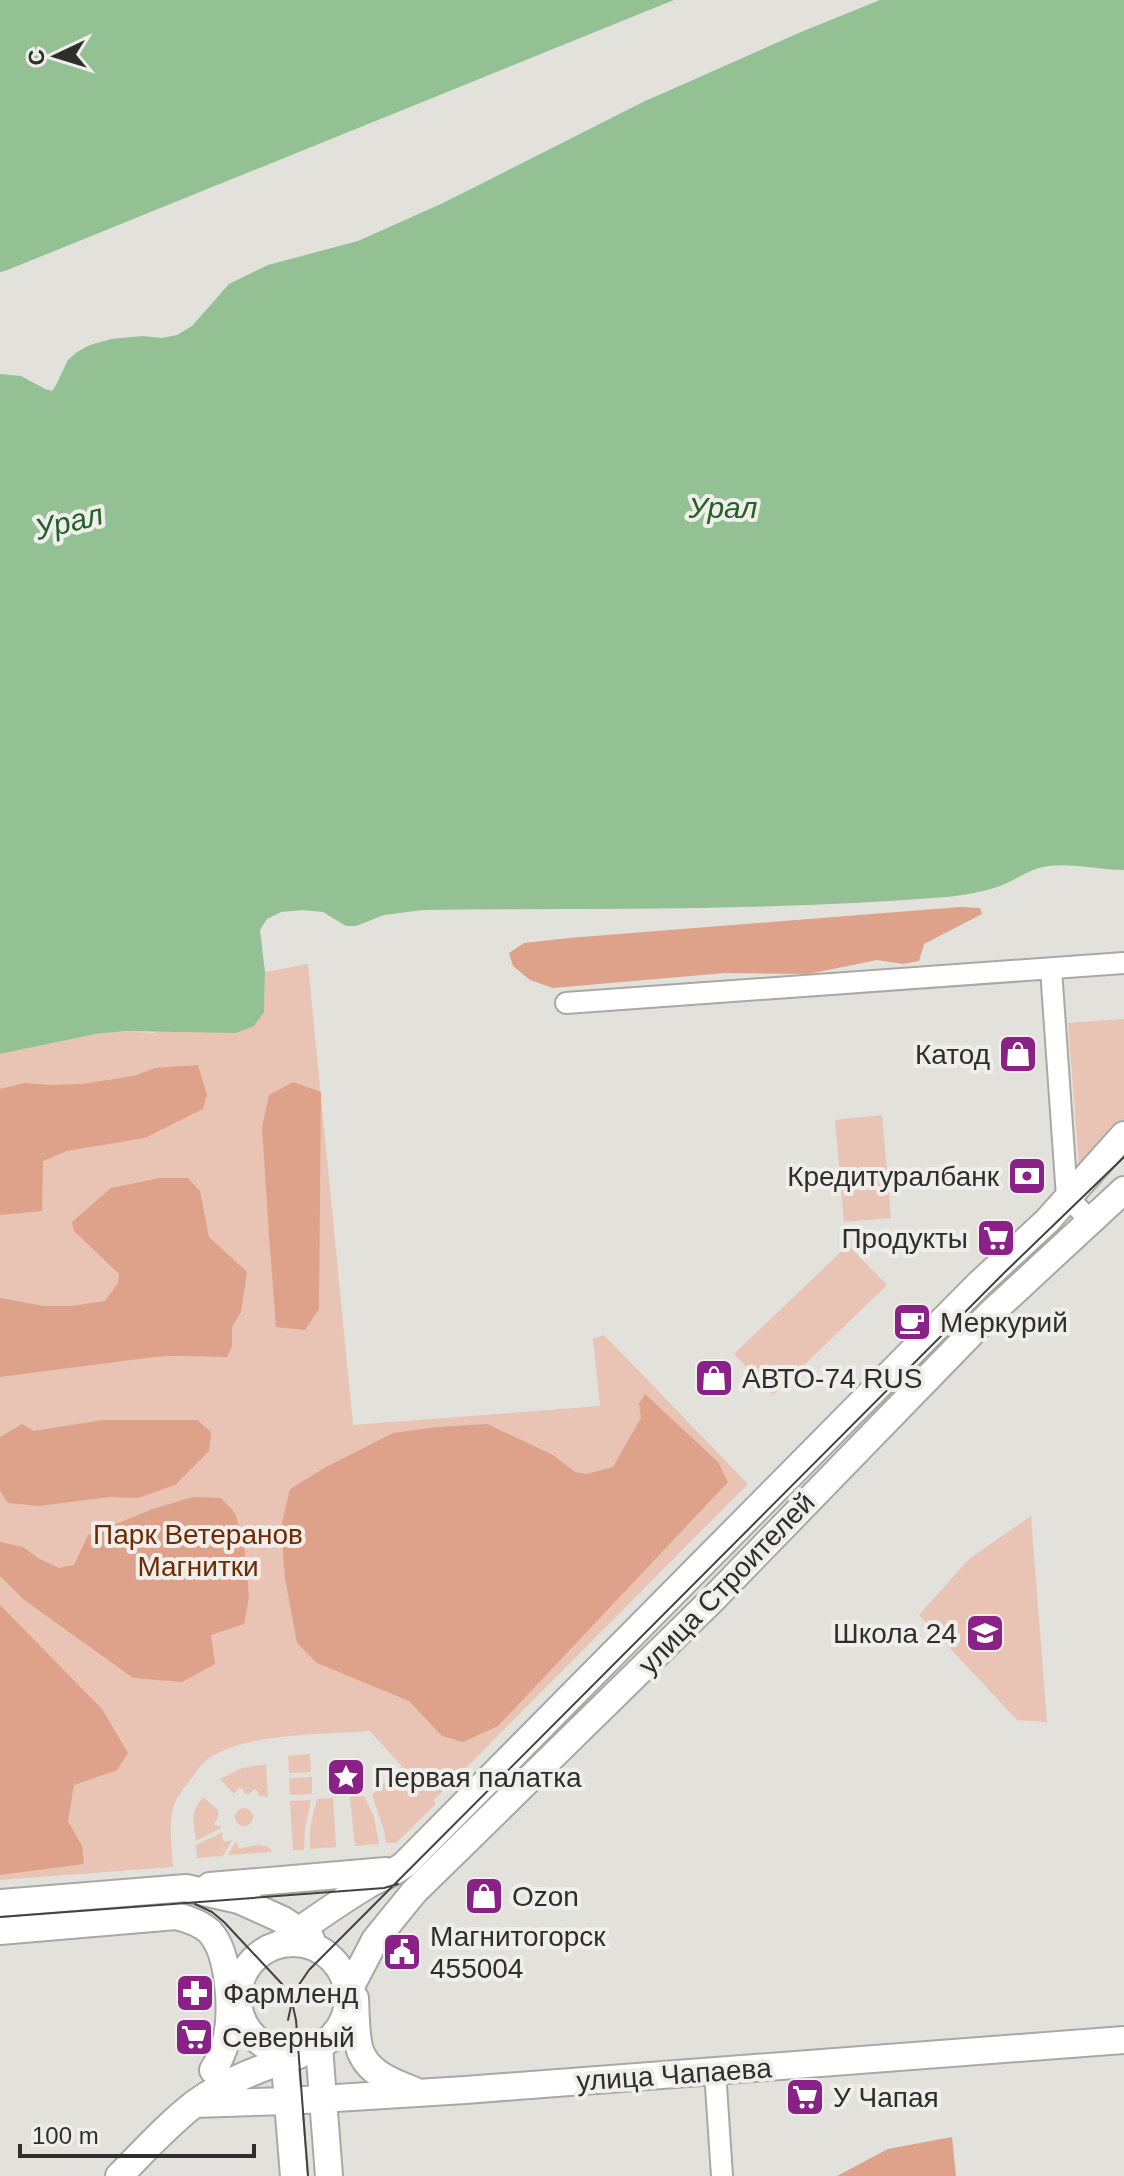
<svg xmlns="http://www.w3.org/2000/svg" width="1124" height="2176" viewBox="0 0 1124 2176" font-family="Arial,sans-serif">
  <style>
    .green { fill: #e9c4b4 }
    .forest { fill: #dda289 }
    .water { fill: #94c194 }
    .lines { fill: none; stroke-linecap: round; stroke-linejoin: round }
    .street-casing { stroke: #a9a8a4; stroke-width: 24 }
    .secondary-casing { stroke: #a9a8a4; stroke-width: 30 }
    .street { stroke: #fff; stroke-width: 20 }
    .secondary { stroke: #fff; stroke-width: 26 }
    .tram { stroke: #424240; stroke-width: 2 }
    .labels { text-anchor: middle; stroke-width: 8; stroke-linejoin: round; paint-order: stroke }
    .poi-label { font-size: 28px; fill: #2e2e2c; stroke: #efeeea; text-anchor: start }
    .park-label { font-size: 28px; fill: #702a02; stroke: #efeeea }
    .street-label { font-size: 28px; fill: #2e2e2c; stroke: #efeeea }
    .water-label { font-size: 30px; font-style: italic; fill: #236129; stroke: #efeeea }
  </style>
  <rect width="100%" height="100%" fill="#e2e1dc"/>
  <path class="green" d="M308,964L353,1425L600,1406L593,1339L604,1335L748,1484L434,1800L436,1804L396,1843H386L384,1830L372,1795L402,1766L370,1731C324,1735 244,1732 207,1760C200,1765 196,1773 191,1779C185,1787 177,1796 174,1805C168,1824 172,1848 173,1867L0,1880V1054L96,1034L125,1031L153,1033L265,995V972Z
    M1124,1019V1119L1079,1165L1068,1023Z
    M882,1115L891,1218L844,1222L835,1120Z
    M848,1245L887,1285L773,1395L734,1354Z
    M1031,1516L1047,1722L1017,1720L919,1615L969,1559Z
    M310,1754L311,1772L289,1773L288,1756Z
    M266,1764L268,1797L258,1796V1792L255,1789L249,1794L244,1793L243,1789L239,1788L234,1794L220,1779L242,1768Z
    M312,1777V1794L290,1795L289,1778Z
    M364,1796L374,1817L379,1844L355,1846L350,1797Z
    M203,1797L218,1810V1818L214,1823L216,1826H220L221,1828L196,1841C194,1823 189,1814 203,1797Z
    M333,1798L336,1847L310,1849V1828L317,1799Z
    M311,1800L305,1830L304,1850H293L290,1801Z
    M235 1817a9 9 0 1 1 18 0a9 9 0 1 1-18 0Z
    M223,1832L222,1837L224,1842L232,1840L223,1856L197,1858L196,1845Z
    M236,1841L239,1849C248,1847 260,1842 270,1848L272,1852L228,1855Z"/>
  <path class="forest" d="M960,907L980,908L982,914L924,944L919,961L903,964L877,960L808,974L725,973L553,988L530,980L513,966L509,953L524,943L569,938Z
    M198,1065L207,1095L203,1109L145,1138L67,1151L43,1161L42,1211L0,1215V1089L25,1083L50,1085L82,1084L134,1076L155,1068Z
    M293,1082L321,1092L319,1309L305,1330L276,1327L269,1236L262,1127L269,1095Z
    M160,1178H188L200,1191L209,1237L247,1272L241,1312L232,1327V1346L227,1357C203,1357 179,1355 154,1357L0,1377V1298L44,1306H71L105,1301L118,1283L119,1274L74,1231L72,1222L111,1188Z
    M645,1394L718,1462L728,1482L498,1726L463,1742L442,1736L409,1701L317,1663L297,1643L285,1578L281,1527L290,1489L326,1467L393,1433L437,1427L487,1424L553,1455L575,1472L586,1474L613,1467L641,1418L639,1404Z
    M103,1420H197L211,1432L209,1451L175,1485L138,1498L110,1497L39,1506L8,1503L0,1491V1437L22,1424L34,1431Z
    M193,1497L221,1498L235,1513L244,1543L249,1598L244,1624L211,1635L215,1664L182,1682L133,1678L23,1599L0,1576V1542L23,1547L38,1558L59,1568L74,1565L88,1535L153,1509Z
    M0,1605L102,1709L128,1753L117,1770L74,1785L68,1821L82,1846L84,1864L0,1875Z
    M952,2137L956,2176H837L888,2149Z"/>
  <path class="water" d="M0,0H674L5,271L0,272Z
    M880,0H1124V870C1096,870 1067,861 1039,868C1026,872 1013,881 1000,886C984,892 964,895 947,897C772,911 597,908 423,910L384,915L356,926H346L323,912L302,910L281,912L267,919L260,930L265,972L264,1012L254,1026L236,1033L125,1031L96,1034L0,1054V374L21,376L45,389L52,391L55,387L68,360L77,352L90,345L111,339L143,336L162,338L177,335L192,326L229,284L268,265L358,241L443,203L643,102L801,32Z"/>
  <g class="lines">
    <g class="street-casing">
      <path id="street" d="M1051,969L1067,1197L1091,1221
        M566,1003L1124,963
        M715,2071L722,2176"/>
    </g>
    <g class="secondary-casing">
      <path id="secondary" d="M210,1886L386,1871
        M0,1903L186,1888L239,1900L283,1920L311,1939
        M0,1931L176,1916C188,1919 201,1923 210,1932C230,1954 233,2013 226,2041C223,2052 219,2061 213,2070
        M238 1998a55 55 0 1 1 110 0a55 55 0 1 1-110 0Z
        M280,1944C308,1924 336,1904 366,1886C379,1878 393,1874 405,1864L979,1284L1047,1221L1124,1135
        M348,1992L375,1940L414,1892L713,1599L990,1314L1124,1190
        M355,1998C356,2013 355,2042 362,2055C371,2074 394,2083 413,2090
        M319,2047L329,2176
        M284,2053L294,2176
        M194,2104L288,2101L465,2090L1124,2040
        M119,2176C144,2151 169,2123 197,2102C227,2080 264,2067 299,2055"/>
    </g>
    <use href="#street" class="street"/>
    <use href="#secondary" class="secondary"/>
    <path class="tram" d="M195,1904L212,1912L224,1922L282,1984L292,2002L296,2020L308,2176
      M0,1917L384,1888L398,1884
      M288,2020L294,1992L309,1970L1003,1274L1124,1157"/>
  </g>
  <defs>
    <g id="shop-square" transform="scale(2)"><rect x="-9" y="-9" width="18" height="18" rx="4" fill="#892187" stroke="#efeeea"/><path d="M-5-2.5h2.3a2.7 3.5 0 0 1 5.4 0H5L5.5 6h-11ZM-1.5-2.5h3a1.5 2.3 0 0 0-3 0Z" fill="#fff"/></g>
    <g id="bank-square" transform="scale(2)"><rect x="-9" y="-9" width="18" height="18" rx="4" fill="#892187" stroke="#efeeea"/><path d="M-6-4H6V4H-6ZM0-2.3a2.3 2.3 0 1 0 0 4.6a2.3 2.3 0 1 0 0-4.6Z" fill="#fff"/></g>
    <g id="supermarket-square" transform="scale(2)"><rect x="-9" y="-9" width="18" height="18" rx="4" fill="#892187" stroke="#efeeea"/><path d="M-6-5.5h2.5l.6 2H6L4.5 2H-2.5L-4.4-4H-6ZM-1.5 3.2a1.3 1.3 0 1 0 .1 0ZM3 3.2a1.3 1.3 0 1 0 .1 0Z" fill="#fff"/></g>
    <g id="cafe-square" transform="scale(2)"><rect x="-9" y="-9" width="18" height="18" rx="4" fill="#892187" stroke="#efeeea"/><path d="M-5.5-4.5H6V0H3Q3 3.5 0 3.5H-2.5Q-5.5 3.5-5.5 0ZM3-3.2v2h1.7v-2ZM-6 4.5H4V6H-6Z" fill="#fff"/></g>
    <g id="school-square" transform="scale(2)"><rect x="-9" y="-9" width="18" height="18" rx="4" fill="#892187" stroke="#efeeea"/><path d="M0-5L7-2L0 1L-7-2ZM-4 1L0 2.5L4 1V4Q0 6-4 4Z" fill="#fff"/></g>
    <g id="sight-square" transform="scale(2)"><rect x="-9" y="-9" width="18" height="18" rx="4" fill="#892187" stroke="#efeeea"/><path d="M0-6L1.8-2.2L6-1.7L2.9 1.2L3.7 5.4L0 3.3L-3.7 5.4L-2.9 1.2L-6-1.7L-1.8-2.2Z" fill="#fff"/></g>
    <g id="civic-square" transform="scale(2)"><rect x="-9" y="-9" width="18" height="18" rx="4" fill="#892187" stroke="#efeeea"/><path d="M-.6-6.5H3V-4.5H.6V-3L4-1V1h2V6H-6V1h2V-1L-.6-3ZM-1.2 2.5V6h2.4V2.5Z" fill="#fff"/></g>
    <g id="pharmacy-square" transform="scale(2)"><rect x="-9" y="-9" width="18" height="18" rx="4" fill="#892187" stroke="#efeeea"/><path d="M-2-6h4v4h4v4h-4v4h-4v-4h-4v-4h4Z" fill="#fff"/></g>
  </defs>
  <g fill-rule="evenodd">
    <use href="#shop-square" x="1018" y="1054"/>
    <use href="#bank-square" x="1027" y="1176"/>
    <use href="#supermarket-square" x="996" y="1238"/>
    <use href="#cafe-square" x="912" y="1322"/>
    <use href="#shop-square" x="714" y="1378"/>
    <use href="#school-square" x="985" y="1633"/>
    <use href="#sight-square" x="346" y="1777"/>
    <use href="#shop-square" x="484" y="1896"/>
    <use href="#civic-square" x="402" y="1952"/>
    <use href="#pharmacy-square" x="195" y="1993"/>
    <use href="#supermarket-square" x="194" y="2037"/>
    <use href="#supermarket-square" x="805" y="2097"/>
  </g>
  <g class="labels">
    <g class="poi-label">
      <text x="990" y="1064" text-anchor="end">Катод</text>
      <text x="999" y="1186" text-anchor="end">Кредитуралбанк</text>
      <text x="968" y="1248" text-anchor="end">Продукты</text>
      <text x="940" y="1332">Меркурий</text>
      <text x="742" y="1388">АВТО-74 RUS</text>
      <text x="957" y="1643" text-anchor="end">Школа 24</text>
      <text x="374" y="1787">Первая палатка</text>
      <text x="512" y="1906">Ozon</text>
      <text x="430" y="1946">Магнитогорск<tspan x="430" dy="32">455004</tspan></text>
      <text x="223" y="2003">Фармленд</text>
      <text x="222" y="2047">Северный</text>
      <text x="833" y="2107">У Чапая</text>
    </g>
    <g class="park-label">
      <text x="198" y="1544">Парк Ветеранов<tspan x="198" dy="32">Магнитки</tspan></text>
    </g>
    <g class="street-label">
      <text transform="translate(726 1583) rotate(-46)" y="10">улица Строителей</text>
      <text transform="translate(674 2074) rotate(-4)" y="10">улица Чапаева</text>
    </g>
    <g class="water-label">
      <text x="723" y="518">Урал</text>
      <text transform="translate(69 522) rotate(-14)" y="10">Урал</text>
    </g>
  </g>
  <g transform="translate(56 56) rotate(266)" stroke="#efeeea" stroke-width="6" paint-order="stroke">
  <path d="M0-6L14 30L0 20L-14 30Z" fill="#2e2e2c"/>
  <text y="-12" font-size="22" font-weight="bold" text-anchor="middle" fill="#2e2e2c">С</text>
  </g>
  <path d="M20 2144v12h234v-12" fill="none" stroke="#2e2e2c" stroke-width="4"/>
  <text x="32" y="2144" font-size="24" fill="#2e2e2c" stroke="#efeeea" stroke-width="6" paint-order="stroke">100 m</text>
</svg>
